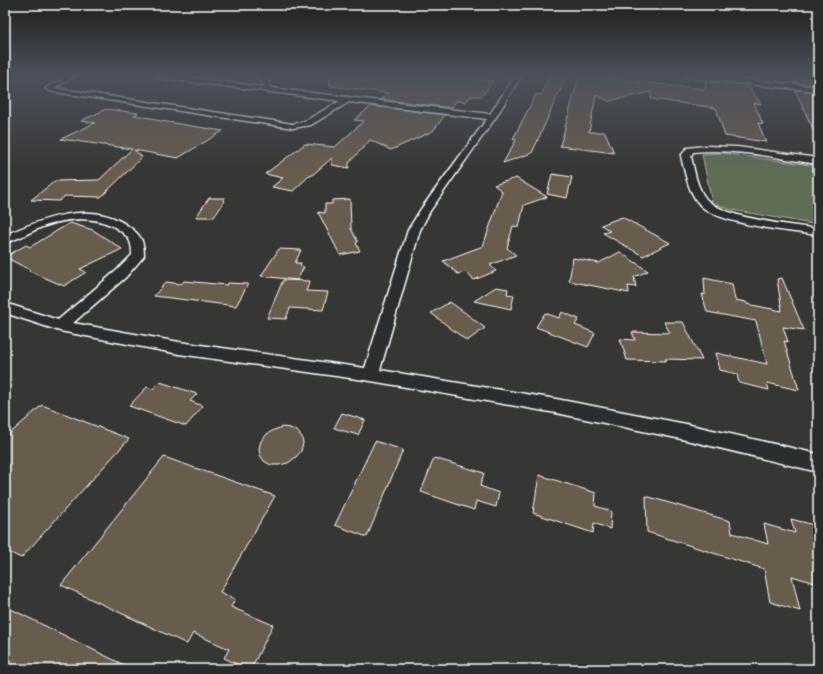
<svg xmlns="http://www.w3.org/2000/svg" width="823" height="674" viewBox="0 0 823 674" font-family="'Gochi Hand',sans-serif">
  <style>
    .green { fill: #606d55; stroke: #b0b6aa }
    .building { fill: #675b4e; stroke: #fff }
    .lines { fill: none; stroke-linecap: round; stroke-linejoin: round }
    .minor-casing { stroke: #fff; stroke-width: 3 }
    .minor { fill: #2a2d2e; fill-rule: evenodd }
  </style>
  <rect width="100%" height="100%" fill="#363634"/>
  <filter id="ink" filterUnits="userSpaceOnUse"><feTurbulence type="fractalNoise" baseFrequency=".025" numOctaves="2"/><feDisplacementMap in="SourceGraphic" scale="8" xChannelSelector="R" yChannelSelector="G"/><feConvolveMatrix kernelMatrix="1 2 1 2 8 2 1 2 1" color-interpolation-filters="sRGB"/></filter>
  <g filter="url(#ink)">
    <path class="green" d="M722,153L818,166V225L732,210L712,203L702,154Z"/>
    <path class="building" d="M330,76H481L479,80L493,81L482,96H470L466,102L456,101L451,108L380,99L389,93L330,86Z
      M579,76L705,89L706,81L747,85L761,104L754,103L763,124L758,123L766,142L725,136L716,108L651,99V92L609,101L596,95L589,132H605L614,153L560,146Z
      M810,77L818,79V85L792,82Z
      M549,78L565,79L532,153L503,163L516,140L513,139L536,94L541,95Z
      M795,90L818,92V140Z
      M371,106L445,115L433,131L391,150L370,140L349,163V168L332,165V158L311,176H309L293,191L272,187L283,178L265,174L305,144L335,147L364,121L354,120Z
      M106,109L138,113L134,115L156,119L155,120L223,131L178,158L134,150L142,157L101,197L65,196L59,201L31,200L55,181L99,180L132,149L61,139L95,123L81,121Z
      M552,174L572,177L567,198L547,194Z
      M516,178L547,197L524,205L519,227L513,226L507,248L516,255L490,265L496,271L474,280L465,272L458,274L443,261L483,246L502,191L494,185Z
      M209,198H225L223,201H225L214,217H196Z
      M350,199L351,229L358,242L356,243L360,251L340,255L318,212L325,213V204H332V200Z
      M622,217L670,243L643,256L603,233L610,231L601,225Z
      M70,223L93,230L122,249L80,269L86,272L64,286L29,271L30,270L5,257L26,245L30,247Z
      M279,249L301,250L295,263H301L300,266L304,267L297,280L261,276Z
      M620,252L648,271L634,277L636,287L628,286L629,293L569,281L573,258L599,263Z
      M704,278L732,284L735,300L746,302L747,304L782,311L777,279L782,278L804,330L783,327L788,342L784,341L799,390L767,383L769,390L739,383L737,374L720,370L716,353L767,364L756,321L707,312L702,294L705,295Z
      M283,280L310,281L306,291L328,292L323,310L290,308L286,319L267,318Z
      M184,281L227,285L228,283L248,284L236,306L154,296L166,282L181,284Z
      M496,287L508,289L507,294L514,295L511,309L474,301Z
      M450,302L464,312L485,328L467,341L431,313Z
      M562,312L579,319L575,325L595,333L588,347L536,327L545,313L559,318Z
      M664,322H683L702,360L665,359L666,361L627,360L620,339L635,340L632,332L670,333Z
      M160,382L197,394L190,401L203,406L186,426L129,406L147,387L153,389Z
      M42,405L129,439L21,558L5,550V438Z
      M342,413L365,420L358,435L334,428Z
      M282,427L290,428L297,431L302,437L303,443L301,451L296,457L288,463L279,465H271L264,461L260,455L259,448L261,441L267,434L274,430Z
      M375,441L403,450L367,537L335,525Z
      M164,457L275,496L220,592L235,599L231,607L273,625L251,669H248L224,658L229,649L193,633L187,644L61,585Z
      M434,458L484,473L480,486L499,493L496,507L476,501L474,510L421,492Z
      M539,475L596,493L595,506L611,511L610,529L594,523L593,533L533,513Z
      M646,496L730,521L732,533L768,544L764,524L795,533L791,519L818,526V584L792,576L800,611L770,602L764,569L647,532Z
      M5,606L132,669H5Z"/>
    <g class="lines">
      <g class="minor-casing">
        <path id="minor" d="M67,76H75L54,88L293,124L305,121L340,101L272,92L269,93L266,91L158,78L155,76H176L264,87L263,83L256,76H263L268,81L271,88L490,114L515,76H521L496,117L430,211L420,230L380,370L556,399L686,424L818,454V472L686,440L556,413L371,381L179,354L60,331L5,313V303L58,320L116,271L132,255C132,242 130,238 119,230C98,215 68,218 45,226C31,231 19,239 5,243V235C42,219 91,199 128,226C141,235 144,241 144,256L126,277L73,323L179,342L365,368L408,230L421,209L487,119L349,102L311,125L293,128L49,91L46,88L48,87Z
          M685,76H710L818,87V91L688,78Z
          M705,146L737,147L818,158V164C777,158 735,148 693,152L691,156C694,170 697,188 706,199C725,219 791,225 818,229V235C789,231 720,225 700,205C688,192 685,172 681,156L687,148Z"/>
      </g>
      <use href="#minor" class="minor"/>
    </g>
  </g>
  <linearGradient id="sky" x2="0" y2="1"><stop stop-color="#1e1e1d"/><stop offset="0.44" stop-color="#4c525c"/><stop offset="1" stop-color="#4c525c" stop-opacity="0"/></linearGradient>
  <rect width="823" height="171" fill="url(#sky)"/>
  <rect width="823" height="674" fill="none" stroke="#2a2d2e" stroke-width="20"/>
  <rect x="10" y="10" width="803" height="654" fill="none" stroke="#fff" stroke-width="1.5" filter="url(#ink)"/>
</svg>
